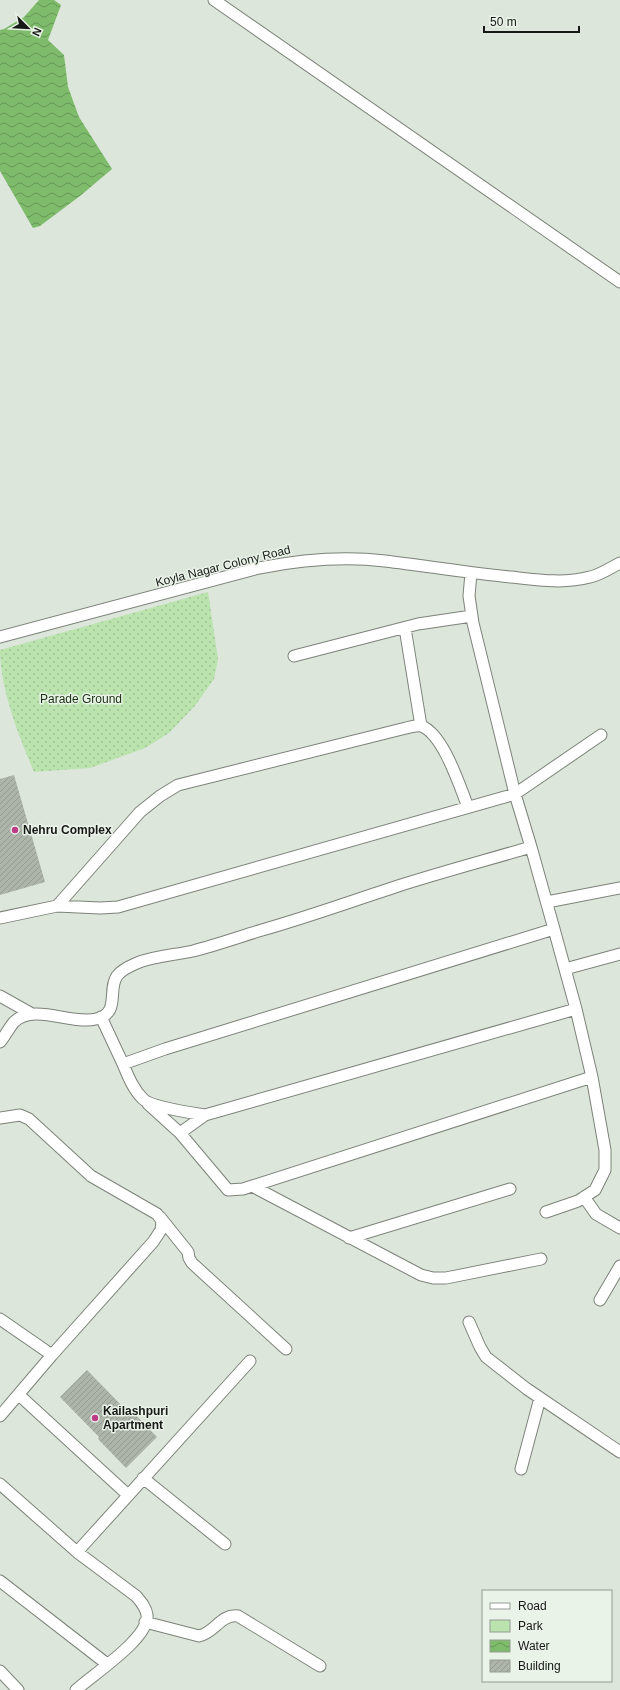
<svg xmlns="http://www.w3.org/2000/svg" width="620" height="1690" viewBox="0 0 620 1690" font-family="Arial,sans-serif">
  <style>
    .green { fill: url(#green-dots) }
    .water { fill: url(#water-waves) }
    .building { fill: url(#building-hatch) }
    .lines { fill: none; stroke-linecap: round; stroke-linejoin: round }
    .minor-casing { stroke: #7c8379; stroke-width: 13 }
    .minor { stroke: #fff; stroke-width: 11 }
    .poi-dot { fill: #bc3c86; stroke: #eaf3e8; stroke-width: 1.5 }
    .labels { text-anchor: middle; stroke-width: 3; stroke-linejoin: round; paint-order: stroke }
    .street-label { font-size: 12px; fill: #161916; stroke: #eaf3e8 }
    .park-label { font-size: 12px; fill: #193110; stroke: #eaf3e8 }
    .poi-label { font-size: 12px; font-weight: bold; fill: #161916; stroke: #eaf3e8; text-anchor: start }
  </style>
  <defs>
    <pattern id="green-dots" width="8" height="8" patternUnits="userSpaceOnUse"><rect width="8" height="8" fill="#bae3ae"/><path d="M2 2h.1M6 6h.1" fill="none" stroke="#9fc295" stroke-width="1.8" stroke-linecap="round"/></pattern>
    <pattern id="water-waves" width="16" height="10" patternUnits="userSpaceOnUse"><rect width="16" height="10" fill="#7ebc6b"/><path d="M0 5q4-4 8 0t8 0" fill="none" stroke="#669857"/></pattern>
    <pattern id="building-hatch" width="6" height="6" patternUnits="userSpaceOnUse"><rect width="6" height="6" fill="#adb5ab"/><path d="M-1 1l2-2M0 6l6-6M5 7l2-2" fill="none" stroke="#949b92"/></pattern>
  </defs>
  <rect width="100%" height="100%" fill="#dde6db"/>
  <path class="green" d="M208,592L218,659L214,679L194,707L169,733L145,748L90,768L34,772C19,737 0,688 0,650Z"/>
  <path class="water" d="M39,0H54L61,5L48,40L64,55L68,87L79,117L112,169L80,196L40,226L33,228L0,171V30L4,29L24,17Z"/>
  <path class="building" d="M14,775L45,882L0,895V779Z
    M87,1370L126,1410L129,1408L157,1437L126,1468L98,1439L99,1437L60,1397Z"/>
  <g class="lines">
    <g class="minor-casing">
      <path id="minor" d="M214,0L620,282
        M405,628L421,726
        M0,637L259,568C300,560 343,556 385,561C427,566 469,573 511,577C538,580 564,584 590,577C600,575 610,568 620,563
        M294,656L418,624L472,616
        M531,847L554,929
        M547,902L620,888
        M57,906L140,812L160,796L178,785L406,728C410,727 417,725 421,726C443,733 460,787 468,807
        M0,918L57,906L100,908L118,907L515,794L601,735
        M565,969L620,954
        M0,996L32,1014
        M101,1017L123,1064L165,1049L554,929L576,1009L205,1115C192,1113 151,1107 143,1099C133,1089 128,1076 123,1064
        M0,1042C5,1036 9,1028 14,1022C34,1003 71,1025 96,1019C121,1013 107,990 117,976C121,970 130,966 137,963C154,956 175,955 193,951C216,945 239,937 262,930C308,917 352,901 398,886C442,872 487,860 531,847L515,794L473,623L469,596L471,573
        M148,1104L180,1133L228,1190L243,1189L592,1077
        M0,1118L20,1115L29,1119L91,1176L157,1214L162,1221L161,1230L153,1242L52,1355L0,1416
        M180,1133L205,1115
        M252,1186L421,1275L433,1278H446L541,1259
        M584,1197L596,1214L620,1228
        M546,1212L578,1201L595,1190L605,1170V1150L592,1077L576,1009
        M160,1217L188,1252L189,1258L192,1263L286,1349
        M349,1238L510,1189
        M600,1300L620,1266
        M0,1319L52,1355
        M469,1322L480,1347L486,1357L527,1389L620,1452
        M19,1395L128,1495
        M521,1469L540,1398
        M143,1478L225,1544
        M0,1484L77,1552L136,1596C141,1602 146,1607 147,1615C150,1638 92,1675 76,1690
        M77,1552L250,1361
        M0,1581L107,1664
        M145,1622L199,1636C216,1632 220,1614 238,1616L320,1666
        M0,1671L18,1690"/>
    </g>
    <use href="#minor" class="minor"/>
  </g>
  <g class="poi-dot">
    <circle cx="15" cy="830" r="4"/>
    <circle cx="95" cy="1418" r="4"/>
  </g>
  <g class="labels">
    <g class="street-label">
      <text transform="translate(223 566) rotate(-14)" y="4">Koyla Nagar Colony Road</text>
    </g>
    <g class="park-label">
      <text x="81" y="703">Parade Ground</text>
    </g>
    <g class="poi-label">
      <text x="23" y="834">Nehru Complex</text>
      <text x="103" y="1415">Kailashpuri<tspan x="103" dy="14">Apartment</tspan></text>
    </g>
  </g>
  <rect x="482" y="1590" width="130" height="92" fill="#eaf3e8" stroke="#959c94"/>
  <rect x="490" y="1603" width="20" height="6" fill="#ffffff" stroke="#959c94"/>
  <text x="518" y="1610" font-size="12" fill="#161916">Road</text>
  <rect x="490" y="1620" width="20" height="12" fill="#bae3ae" stroke="#959c94"/>
  <text x="518" y="1630" font-size="12" fill="#161916">Park</text>
  <rect x="490" y="1640" width="20" height="12" fill="url(#water-waves)" stroke="#959c94"/>
  <text x="518" y="1650" font-size="12" fill="#161916">Water</text>
  <rect x="490" y="1660" width="20" height="12" fill="url(#building-hatch)" stroke="#959c94"/>
  <text x="518" y="1670" font-size="12" fill="#161916">Building</text>
  <g transform="translate(28 28) rotate(114)" stroke="#eaf3e8" stroke-width="3" paint-order="stroke">
  <path d="M0-3L7 15L0 10L-7 15Z" fill="#161916"/>
  <text y="-6" font-size="11" font-weight="bold" text-anchor="middle" fill="#161916">N</text>
  </g>
  <path d="M484 26v6h95v-6" fill="none" stroke="#161916" stroke-width="2"/>
  <text x="490" y="26" font-size="12" fill="#161916" stroke="#eaf3e8" stroke-width="3" paint-order="stroke">50 m</text>
</svg>
